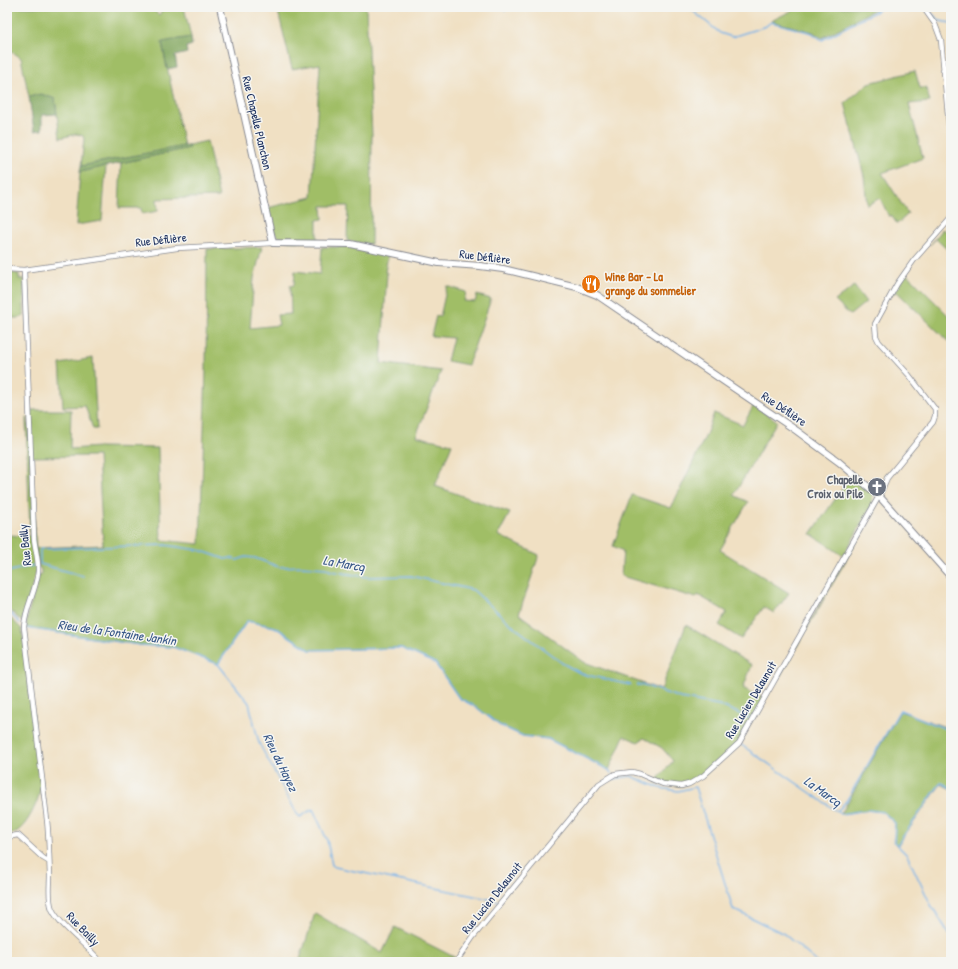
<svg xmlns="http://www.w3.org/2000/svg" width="958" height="969" viewBox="0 0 958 969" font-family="'Patrick Hand',sans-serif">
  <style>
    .green { fill: #a0be66; stroke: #5e7662 }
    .forest { fill: #80a55b; stroke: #4e6a5c }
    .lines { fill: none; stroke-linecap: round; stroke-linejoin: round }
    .stream { stroke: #76b2e8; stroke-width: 1.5 }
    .street-casing { stroke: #868890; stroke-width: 6 }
    .secondary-casing { stroke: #868890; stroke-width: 8 }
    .street { stroke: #fff; stroke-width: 4.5 }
    .secondary { stroke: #fff; stroke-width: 6 }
    .labels { text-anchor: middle; stroke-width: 3; stroke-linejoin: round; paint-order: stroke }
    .street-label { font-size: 12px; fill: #1b2f5e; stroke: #f6f6f2 }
    .food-label { font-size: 12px; font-weight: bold; fill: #c56008; stroke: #f6f6f2; text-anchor: start }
    .worship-label { font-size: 12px; font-weight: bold; fill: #5b616d; stroke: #f6f6f2; text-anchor: end }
    .water-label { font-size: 13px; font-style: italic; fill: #365687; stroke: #f6f6f2 }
  </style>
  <rect width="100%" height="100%" fill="#f6f6f2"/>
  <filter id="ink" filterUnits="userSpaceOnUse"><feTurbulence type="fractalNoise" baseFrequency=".025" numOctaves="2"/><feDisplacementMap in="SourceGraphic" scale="8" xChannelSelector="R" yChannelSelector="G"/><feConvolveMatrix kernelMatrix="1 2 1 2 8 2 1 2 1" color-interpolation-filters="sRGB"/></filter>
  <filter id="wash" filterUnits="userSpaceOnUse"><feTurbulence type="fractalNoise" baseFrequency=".012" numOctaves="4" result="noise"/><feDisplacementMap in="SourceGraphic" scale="16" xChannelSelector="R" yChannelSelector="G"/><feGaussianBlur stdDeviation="0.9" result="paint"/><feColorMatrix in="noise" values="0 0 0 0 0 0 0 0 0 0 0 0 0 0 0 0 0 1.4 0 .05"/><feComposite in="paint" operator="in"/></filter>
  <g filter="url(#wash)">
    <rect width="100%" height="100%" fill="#f0e0c3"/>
    <path class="green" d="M7,7H155L153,10L159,15L164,7H184L191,37L162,43L184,146L81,166L84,139L83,136L77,134L60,138L55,99L41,94L29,97L21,58L7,48Z
      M277,7H366L372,135L371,244L347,241L348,206H322L323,219L317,220V241C302,241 279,246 273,229H272L267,208L312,197L320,64L292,69Z
      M799,7H879L822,38L813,32L771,21Z
      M915,71L920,88H926L930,102L909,104L923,158L882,173L908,214L897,224L891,215L889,217L880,198L867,205L864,176L845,103L869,83Z
      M207,141L219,197L157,199L158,211L142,214L141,208H119L121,163L189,148V145Z
      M106,166L102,221L76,225L80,172Z
      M943,229L951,236V253L936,239L930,245Z
      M262,247L254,278L250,328L279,325L277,315L291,314L290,286L294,285L295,271L320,274L322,247H355L388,255L385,272L387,273L381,363L441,371L416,436L452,444L435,486L510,513L498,535L539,555L519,614L584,662L661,690L686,625L752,665L743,688L764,699L739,743L703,776L681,786L655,782L673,761L662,748L644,738L638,742L624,736L609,770L548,739L523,736L499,725L476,707L459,698L435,663L401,648L310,650L275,627L247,621L218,664L173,647L140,645L26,628L27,622H26L39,575L41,576V569L39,568L36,548L103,545L98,456L31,457V410H71L70,449L99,447L158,448L161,540L200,544L206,370L207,249Z
      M7,272L19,274V279H24V316L20,318H7Z
      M905,275H907L914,281L951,318V344L896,291L897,289L893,295L892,294Z
      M447,286L466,292L464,301L475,302L477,295L491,299L468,365L447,361L453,338L431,336L436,316L440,317Z
      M854,286L866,302L850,315L835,301Z
      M93,358L97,429H93L85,406L63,407L60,364Z
      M754,405L777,421L734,495L748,502L720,550L789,593L774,613L764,607L741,639L719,625L727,612L698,595L696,598L621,576L623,551L613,546L632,495L671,508L706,435L714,413L743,425Z
      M26,418H28L37,569L22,622L7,607V535L30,536Z
      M851,476L873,494L872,502L873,503L844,555H842L811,534Z
      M873,510L874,511L779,678H778Z
      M7,615L22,629L34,722L32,723L34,743L36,745L42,788L40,789C39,801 27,826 16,832C13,834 10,834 7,835Z
      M900,711L951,729V789L941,784L897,846L894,842L895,823L883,812L867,810L841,814Z
      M315,913L382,953L395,927L458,959L452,962H299Z"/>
    <path class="forest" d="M191,37L192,45L186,47L187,53L175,56L177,67L167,69L162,42Z
      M41,94L55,99L57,114L42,115V130L34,131L29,97Z
      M189,145V148L80,172L81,166Z"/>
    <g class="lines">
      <path class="stream" d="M688,7L720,33L732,37L766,26L771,22L812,33L822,40L878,10
        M505,11L507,7
        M929,11L940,21L951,23
        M946,76L951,67
        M949,99L951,113
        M7,572L35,565
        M83,576L40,564V549L165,545L199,550L225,559L231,558L237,560L246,557L255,558L279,567L302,566L326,568L331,571L367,577L411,576L473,590L513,626L562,663L582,674L631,685
        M7,610L20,623
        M26,628L140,645L173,647L218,664L247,621L275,627L310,650L401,648L435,663L459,698L476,707L499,725L523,736L548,739L609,770L611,773
        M218,664L249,703L259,743L297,814L300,817L313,809L327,840L332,865L335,867L498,901
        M637,685H644L680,698L719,705L749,718
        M740,744L841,814L867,810L883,812L895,823L894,842L907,855L931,905L951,937
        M613,779L631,776L660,788L678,791L695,787L733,909L784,934L817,962
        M838,811L847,800L900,710L951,731
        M897,845L940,784L942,783L951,788"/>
    </g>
  </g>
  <g filter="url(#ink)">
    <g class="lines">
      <g class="street-casing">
        <path id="street" d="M923,7L935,24L941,40L951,147
          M943,70L951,63
          M7,269L24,270L177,248L273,243
          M24,270L34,538C35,549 39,561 38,572C36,591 25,608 24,627L47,820C49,838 49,857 50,875C50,886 48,900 52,909C60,926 88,946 101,962
          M7,837L18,835L43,858L48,861
          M458,962V959L473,937L599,784L615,774L632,772L640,774L663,784L681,786L689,784L703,776L739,743L879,496L887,478L933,422L935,416V409L909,375L879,342L876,336L875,324L897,284L914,260L951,218"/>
      </g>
      <g class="secondary-casing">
        <path id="secondary" d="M220,7L273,243L351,244L439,263L480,266L503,269L577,287L597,295L797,431L839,462L879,496L951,577"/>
      </g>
      <use href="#street" class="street"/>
      <use href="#secondary" class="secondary"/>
    </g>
  </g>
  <defs>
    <g id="restaurant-disc" transform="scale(1)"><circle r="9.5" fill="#e8710a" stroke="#f6f6f2"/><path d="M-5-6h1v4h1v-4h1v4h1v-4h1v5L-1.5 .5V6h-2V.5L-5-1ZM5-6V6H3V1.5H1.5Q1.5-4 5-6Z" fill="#fff"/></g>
    <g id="church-disc" transform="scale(1)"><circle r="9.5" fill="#6b7280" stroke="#f6f6f2"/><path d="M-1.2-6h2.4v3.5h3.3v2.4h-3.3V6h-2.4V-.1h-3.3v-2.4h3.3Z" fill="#fff"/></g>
  </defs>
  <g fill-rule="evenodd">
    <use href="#restaurant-disc" x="591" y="284"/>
    <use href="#church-disc" x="877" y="487"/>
  </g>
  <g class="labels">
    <g class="street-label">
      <text transform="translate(257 123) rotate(77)" y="4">Rue Chapelle Planchon</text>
      <text transform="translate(161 240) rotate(-6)" y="4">Rue Déflière</text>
      <text transform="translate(485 257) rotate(7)" y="4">Rue Déflière</text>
      <text transform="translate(784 409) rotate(34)" y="4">Rue Déflière</text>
      <text transform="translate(25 545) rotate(-96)" y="4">Rue Bailly</text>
      <text transform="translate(751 700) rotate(-59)" y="4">Rue Lucien Delaunoit</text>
      <text transform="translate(492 898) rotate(-51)" y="4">Rue Lucien Delaunoit</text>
      <text transform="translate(83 929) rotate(46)" y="4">Rue Bailly</text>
    </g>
    <g class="food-label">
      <text x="605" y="281">Wine Bar - La<tspan x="605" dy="14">grange du sommelier</tspan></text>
    </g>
    <g class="worship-label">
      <text x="863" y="484">Chapelle<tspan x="863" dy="14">Croix ou Pile</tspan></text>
    </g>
    <g class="water-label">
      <text transform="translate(344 563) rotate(10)" y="5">La Marcq</text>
      <text transform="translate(117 632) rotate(8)" y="5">Rieu de la Fontaine Jankin</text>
      <text transform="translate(281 762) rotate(64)" y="5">Rieu du Hayez</text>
      <text transform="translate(823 791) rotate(35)" y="5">La Marcq</text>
    </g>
  </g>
  <rect width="958" height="969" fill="none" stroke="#f6f6f2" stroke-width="24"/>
</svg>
